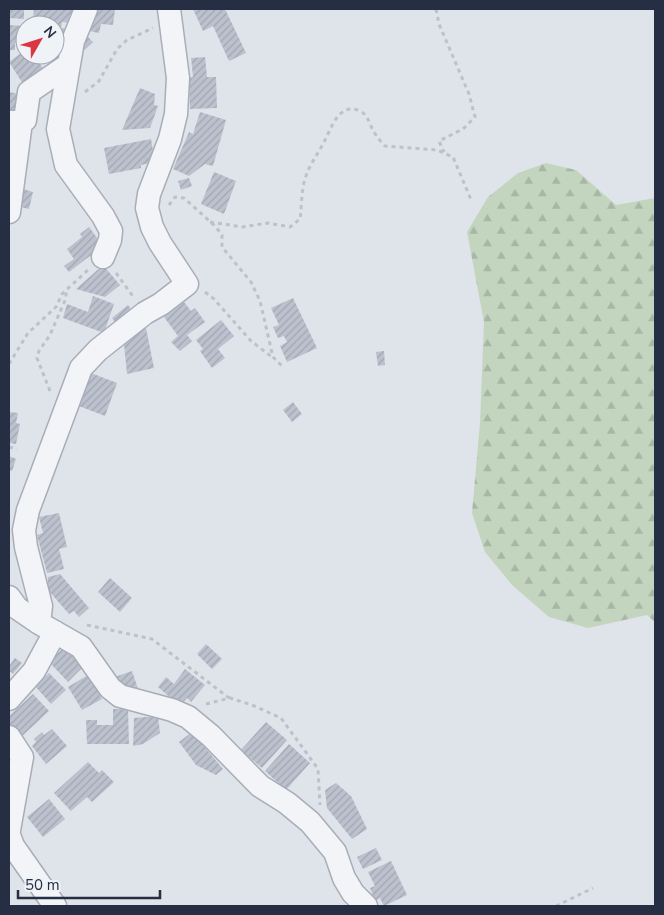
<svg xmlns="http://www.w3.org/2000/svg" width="664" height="915" viewBox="0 0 664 915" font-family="'Nunito Sans',sans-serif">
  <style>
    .forest { fill: url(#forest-firs) }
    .building { fill: url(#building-hatch) }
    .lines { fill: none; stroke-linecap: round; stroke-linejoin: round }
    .street-casing { stroke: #a8adb8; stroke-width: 25 }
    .path { stroke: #bdc1c9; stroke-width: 3; stroke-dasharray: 4 4; stroke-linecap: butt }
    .street { stroke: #f2f4f8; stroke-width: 22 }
  </style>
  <defs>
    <pattern id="forest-firs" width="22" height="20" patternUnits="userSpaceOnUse" patternTransform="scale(1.25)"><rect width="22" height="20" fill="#c3d5bf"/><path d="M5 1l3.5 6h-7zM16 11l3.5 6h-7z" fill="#a7b7a5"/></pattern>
    <pattern id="building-hatch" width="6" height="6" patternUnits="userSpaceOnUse" patternTransform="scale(1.25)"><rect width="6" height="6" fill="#bcc1ce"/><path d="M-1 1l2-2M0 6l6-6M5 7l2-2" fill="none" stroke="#a1a6b2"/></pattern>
  </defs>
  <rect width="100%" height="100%" fill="#dfe3ea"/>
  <path class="forest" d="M546,163L576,170L616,205L655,198V622L647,615L588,628L549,617L512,585L485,552L472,513L480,423L484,322L467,232L488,197L518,173Z"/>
  <path class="building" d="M9,9H24V19L9,18Z
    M34,9H74L73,23L62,22L61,28L55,27V25H32Z
    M94,9H115L113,25L101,24L99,33L89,31Z
    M193,9H225L246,53L229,61L213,26L203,31Z
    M9,25L24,26V43H15V50H9Z
    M64,28L68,35L61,39L64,57L41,60V55H55V31Z
    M85,34L93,42L82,52Z
    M25,50V55H34L46,73L25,87L9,62Z
    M205,57L207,77H216L217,108L190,109L189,78L193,77L191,58Z
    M140,88L155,94L154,105L158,106L150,128L122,130Z
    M9,92L25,95L21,117L9,115Z
    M200,112L226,120L213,166L205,164L189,176L173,169L189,132L193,134Z
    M151,139L154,157L149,158L150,163L141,165V168L109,174L104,148Z
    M214,172L236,181L224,214L201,204Z
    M189,178L192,186L181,190L178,181Z
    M20,188L33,192L29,209L16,206Z
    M89,227L103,246L69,272L64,266L74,259L67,249L82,237L80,234Z
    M103,265L120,285L105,297L76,289Z
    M93,296L114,304L104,333L63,318L67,304L88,312Z
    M293,298L317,348L287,362L280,346L287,342L284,336L278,338L273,327L279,325L271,308Z
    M184,302L191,311L195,308L205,322L187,335L192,341L180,351L171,342L178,336L164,317Z
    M128,305L133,312L117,325L112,318Z
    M221,320L234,336L218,349L225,358L212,368L200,351L203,349L196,340Z
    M145,323L154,368L127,374L124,344Z
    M384,351L385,365L378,366L376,352Z
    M91,373L117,383L105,416L79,406Z
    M293,402L302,414L292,422L283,410Z
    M9,412L18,413L16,423L20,424L16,444L9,443Z
    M9,456L16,459L12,471L9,470Z
    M59,513L67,547L59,549L64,569L47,573L37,535L43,533L39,517Z
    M60,574L89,608L79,617L74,611L69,614L48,590V577Z
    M110,578L132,598L120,612L98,592Z
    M206,644L222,659L212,669L197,654Z
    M64,647L84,666L68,682L49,662Z
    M15,658L22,663L13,674L9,671V666Z
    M185,669L205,685L191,702L187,698L180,706L158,687L166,677L174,684Z
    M132,671L138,689L129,692L112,678Z
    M49,673L66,690L51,704L35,686Z
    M88,675L102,699L82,710L68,687Z
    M33,694L49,711L20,738L9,726V716Z
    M113,709H128L129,744H87L86,720H97V725H113Z
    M158,716L160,733L143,744L133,746L134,718Z
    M266,722L287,740L262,768L241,750Z
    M52,729L67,746L46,764L32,746L36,742L34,739L42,732L44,735Z
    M192,732L223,769L216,775L196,765L179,742Z
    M289,744L310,763L286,790L265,771Z
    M88,762L99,773L102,770L114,782L92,802L87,797L71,811L54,793Z
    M336,783L351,796L367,829L352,839L327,808L325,790Z
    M49,799L65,819L43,837L27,817Z
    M376,848L382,860L363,869L357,857Z
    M391,861L407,895L384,906L380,898L375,901L370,888L375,886L368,872Z"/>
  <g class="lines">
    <g class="street-casing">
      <path id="street" d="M86,9L73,41L58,129L66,165L103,216L111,231L110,240L103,257
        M9,122H21L25,120L29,92L68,65
        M9,212L21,122
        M9,597L17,608L39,623L41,606L26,547L24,530L28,510L81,368L98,350L145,313L161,304L187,284L160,243L152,227L147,208L149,194L170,139L176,114L178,78L169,9
        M39,623L81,647L110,688L120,696L172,710L188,717L211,736L260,786L287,803L310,822L335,852L344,878L353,893L366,906
        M9,699L34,671L55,632
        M9,737L22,757L9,830
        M9,835L13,846L55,906"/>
    </g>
    <path class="path" d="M436,9L439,24L469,94L475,117L463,129L439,141L444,152
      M85,92L99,81L117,49L127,40L153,28
      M169,205L175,197L184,198L215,226L222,235V247L251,282L260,301L273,357L282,366
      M210,222L242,227L268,223L290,227L300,219C302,205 301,189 306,176C310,164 318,154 324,142C331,129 339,101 360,111C368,115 369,123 373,130C376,136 380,141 385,146L437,150L453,157L472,202
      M116,273L134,298
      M205,292L214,299L251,341L272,357
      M9,364L28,333L56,307L62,294L89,269
      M50,391L37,358L39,351L50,335L66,298V289
      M9,447L17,449
      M87,625L152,639L229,698
      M206,704L230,698L252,705L281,718L318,769L320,805
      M556,906L593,888"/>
    <use href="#street" class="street"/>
  </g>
  <rect width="664" height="915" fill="none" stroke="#262e43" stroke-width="20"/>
  <g transform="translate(40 40) rotate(51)"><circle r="24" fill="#eff2f7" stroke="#9fa4af"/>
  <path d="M0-4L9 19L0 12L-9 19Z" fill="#dd3643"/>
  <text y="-8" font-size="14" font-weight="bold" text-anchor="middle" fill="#262e43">N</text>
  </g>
  <path d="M18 890v8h142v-8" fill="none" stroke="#262e43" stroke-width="2.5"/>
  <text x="25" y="890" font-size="15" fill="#262e43" stroke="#eff2f7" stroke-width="4" paint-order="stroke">50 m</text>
</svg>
